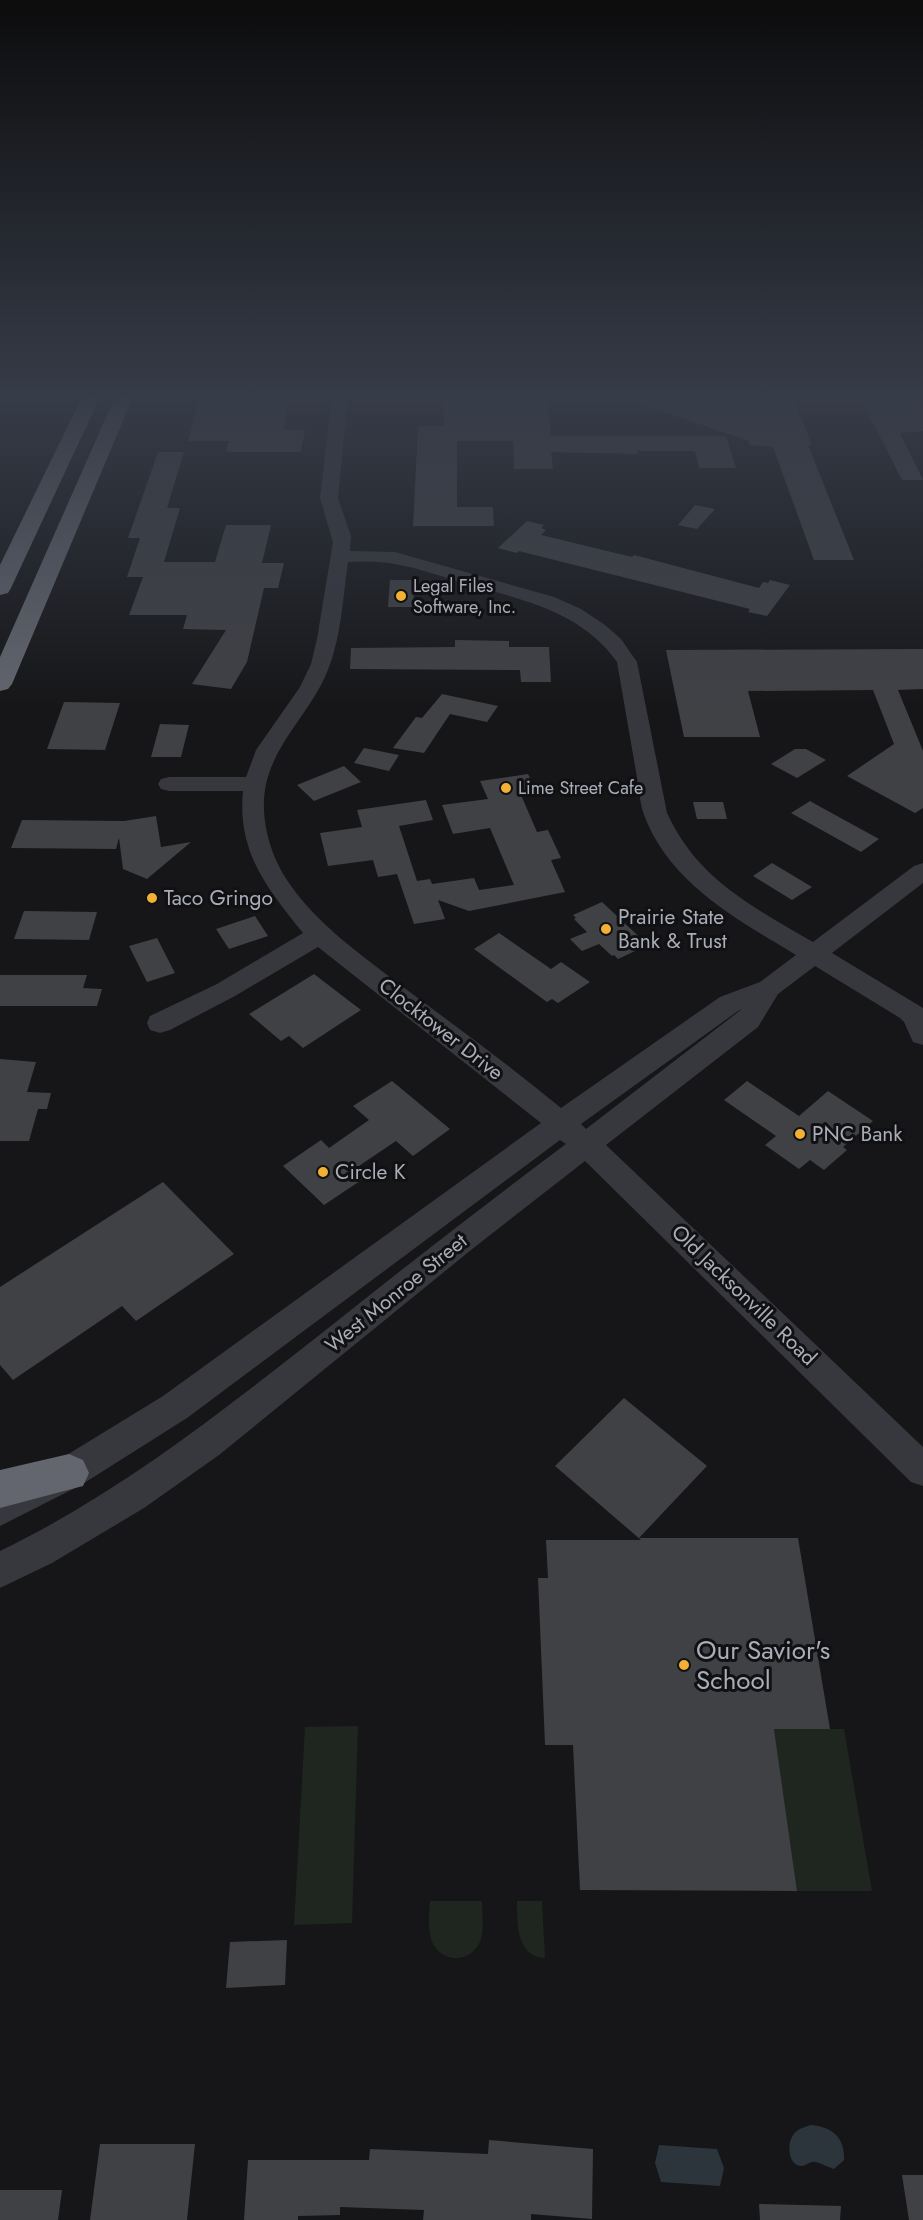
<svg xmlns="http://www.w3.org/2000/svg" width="923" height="2220" viewBox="0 0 923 2220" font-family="Jost,sans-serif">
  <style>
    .green { fill: #1e261f }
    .water { fill: #2c353c }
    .building { fill: #404145 }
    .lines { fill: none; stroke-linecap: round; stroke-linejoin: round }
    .minor { fill: #37383d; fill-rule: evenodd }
    .highway { fill: #63666e; fill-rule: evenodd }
    .poi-dot { fill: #f2b134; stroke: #111113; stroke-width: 2 }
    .labels { text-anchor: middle; stroke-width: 6; stroke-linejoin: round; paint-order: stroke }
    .far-poi-label { font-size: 18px; fill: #a8adb8; stroke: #111113; text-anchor: start }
    .poi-label { font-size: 21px; fill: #a8adb8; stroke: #111113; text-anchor: start }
    .street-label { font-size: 21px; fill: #a8adb8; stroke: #111113 }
    .near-poi-label { font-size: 26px; fill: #a8adb8; stroke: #111113; text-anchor: start }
  </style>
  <rect width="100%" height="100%" fill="#161618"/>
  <path class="green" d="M358,1726L352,1923L294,1925L305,1727Z
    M774,1729H844L872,1891H797Z
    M430,1901H482C482,1913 484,1927 481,1939C473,1962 445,1965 433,1944C427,1931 429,1915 430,1901Z
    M517,1901H542L545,1958C516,1956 517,1923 517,1901Z"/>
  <path class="water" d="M811,2125C832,2127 845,2137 844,2160L834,2169C828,2167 821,2163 815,2162C810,2161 807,2166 801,2166C790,2165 788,2151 790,2142C793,2131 800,2128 811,2125Z
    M659,2145L717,2149L724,2168L720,2186L661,2182L655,2163Z"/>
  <path class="building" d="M200,397H290L284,430H305L301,452H226L229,441H188Z
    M444,397H547L551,436H726L736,468H699L695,451H637L638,454L551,452L553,469H514L513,441H457V507H493L494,526H413L418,426H444Z
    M726,397H793L812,445H808L854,560H814L773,447L749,445V441L639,403V400H727Z
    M860,397H914L916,401H919L923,408V431L900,433L923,480H902Z
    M158,452H184L167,508H180L164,562H215L226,525H271L262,563H284L278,588H264L247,662L231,689L192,684L226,630L183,629L187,615H129L143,577H127L140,538H128Z
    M695,505L715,509L697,529L678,525Z
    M527,521L544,525L541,528L546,530L541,535L632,557L634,555L759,588L763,582L768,583L770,580L790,585L767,616L748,612L750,609L519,551L517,553L498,548Z
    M390,580H415L413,607H388Z
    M455,640L509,641V647H549L551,682H521L520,670L350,669L351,648L455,647Z
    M923,649V689L898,690L923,751V808L915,813L847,776L894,744L873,690L748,691L760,737H684L666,650Z
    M442,694L498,706L487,722L450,714L424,753L393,748L416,717L422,718Z
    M64,702L120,703L105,750L47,749Z
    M160,724L189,725L181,757H151Z
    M364,748L399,755L389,771L354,763Z
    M795,749H806L826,760L797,778L771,764Z
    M344,766L361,782L314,801L297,785Z
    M528,774L537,793L521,795L537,832L548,830L561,858L551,860L565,892L469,911L438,900L445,919L414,924L397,874L378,877L373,860L328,866L320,833L362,827L357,810L426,800L433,820L399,826L417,881L430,879L432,884L474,878L479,890L514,885L490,828L453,834L442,805L488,799L480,781Z
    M810,801L817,805L879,839L861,852L791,813Z
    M693,802H723L727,819H697Z
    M156,816L161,847L191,842L147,879L123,869L119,838L116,849L11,848L22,820L124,821Z
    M772,863L812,887L792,900L753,876Z
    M602,902L648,945L618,959L614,955L612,956L599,944L582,951L570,939L587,932L574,919L576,918L573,915Z
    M24,911L97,912L89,940L14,939Z
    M255,916L268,936L229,949L216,929Z
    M499,933L551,969L561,962L590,982L558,1003L552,999L547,1002L474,949Z
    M157,938L175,973L147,982L129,946Z
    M314,974L361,1010L303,1048L289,1036L281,1041L249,1014Z
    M0,975H87L83,988L102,989L97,1006H0Z
    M0,1059L36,1062L27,1092L51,1093L47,1109H38L29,1141H0Z
    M392,1081L450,1129L413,1156L396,1141L353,1170L363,1179L324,1205L283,1166L321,1140L329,1148L369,1120L353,1106Z
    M747,1081L799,1116L828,1091L873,1121L843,1147L847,1150L824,1170L810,1160L799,1169L765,1145L776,1136L724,1100Z
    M163,1182L234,1254L136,1321L122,1306L13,1380L0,1365V1287Z
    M624,1398L707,1466L639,1538H798L830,1729H774L797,1891L580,1890L573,1745H545L538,1578H548L546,1540H641L555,1466Z
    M287,1940L285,1985L226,1988L230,1942Z
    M489,2140L593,2149L592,2219L531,2214V2220H423L424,2210L340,2207V2215L298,2216V2220H244L248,2160H369L370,2149L488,2154Z
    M100,2144H195L187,2220H90Z
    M902,2175H923V2220H909Z
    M0,2190H62L58,2220H0Z
    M759,2204L841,2206L840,2220H760Z"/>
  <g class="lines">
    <path class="minor" d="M332,397H348L338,498L351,536L350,551L395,552L554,597L581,609L605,625L621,639L637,662L667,813C698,880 752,906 813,942L914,866L923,863V883L832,953L923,1008V1045L913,1042L904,1022L900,1018L815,966L778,994L758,1027L606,1145L923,1447V1486L911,1482L585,1161L471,1250L219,1455L144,1508L52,1563L0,1588V1551C118,1494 220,1413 322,1333C402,1269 483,1206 566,1144L560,1140L187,1418L81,1485L0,1526V1491L57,1461L163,1396L541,1123L318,947L235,996L170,1030L160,1033L150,1030L147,1023L150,1016L217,984L303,933C267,888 237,852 243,791H169L161,789L158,784L161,779L169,777H246L256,750L300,687L311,664L317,639L333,542L320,498ZM348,562C363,562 380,561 394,564C416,567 439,576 461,582C518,599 581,610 617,662C623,697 629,731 635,766C638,781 639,800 644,815C670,884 737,919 796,955L760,982L720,997L561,1108C509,1065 454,1025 399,984C359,953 318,925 289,883C270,856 259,817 266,784C275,745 303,719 321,685C341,648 342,603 348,562ZM742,1009L586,1129L581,1124L738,1011Z"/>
    <path class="highway" d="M82,397H100L11,588L8,593L0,595V565Z
      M115,397H133L12,684L8,689L0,691V657Z
      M69,1454L83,1460L89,1473L83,1486L0,1508V1470Z"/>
  </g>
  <linearGradient id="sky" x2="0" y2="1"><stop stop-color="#0c0c0d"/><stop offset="0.56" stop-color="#363c48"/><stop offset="1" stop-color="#363c48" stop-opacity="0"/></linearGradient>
  <rect width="923" height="708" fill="url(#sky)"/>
  <g class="poi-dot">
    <circle cx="401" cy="596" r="6"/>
    <circle cx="506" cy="788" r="6"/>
    <circle cx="152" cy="898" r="6"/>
    <circle cx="606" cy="929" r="6"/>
    <circle cx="800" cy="1134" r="6"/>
    <circle cx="323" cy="1172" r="6"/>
    <circle cx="684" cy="1665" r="6"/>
  </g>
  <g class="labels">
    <g class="far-poi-label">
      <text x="413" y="592">Legal Files<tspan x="413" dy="21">Software, Inc.</tspan></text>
      <text x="518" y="794">Lime Street Cafe</text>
    </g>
    <g class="poi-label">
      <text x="164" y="905">Taco Gringo</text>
      <text x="618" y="924">Prairie State<tspan x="618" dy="24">Bank &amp; Trust</tspan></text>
      <text x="812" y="1141">PNC Bank</text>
      <text x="335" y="1179">Circle K</text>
    </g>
    <g class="street-label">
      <text transform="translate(441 1029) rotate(38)" y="7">Clocktower Drive</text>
      <text transform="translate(396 1293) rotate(-39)" y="7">West Monroe Street</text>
      <text transform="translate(744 1295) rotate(44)" y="7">Old Jacksonville Road</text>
    </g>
    <g class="near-poi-label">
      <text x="696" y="1659">Our Savior's<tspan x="696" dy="30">School</tspan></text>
    </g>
  </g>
</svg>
